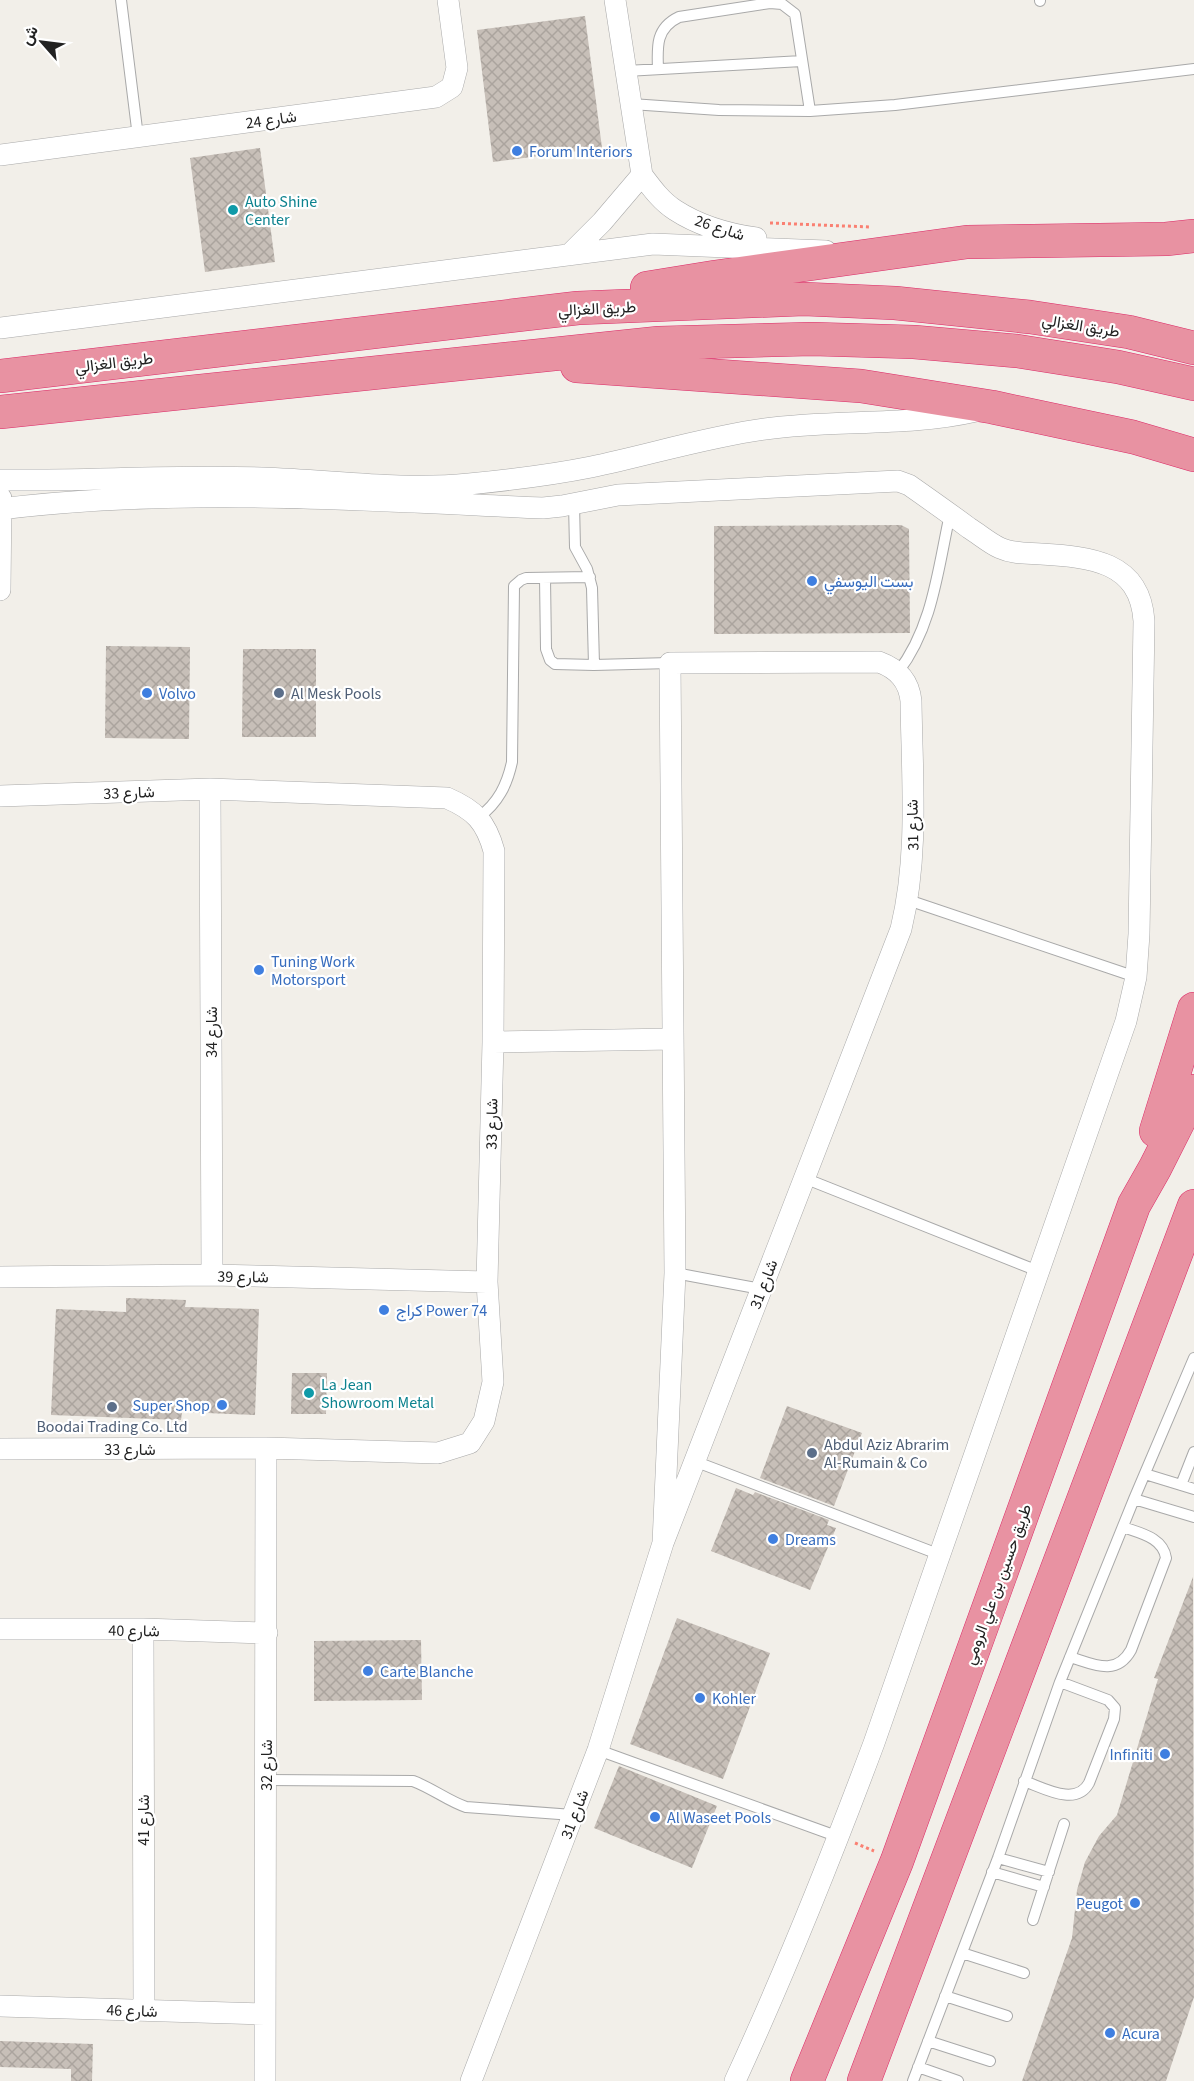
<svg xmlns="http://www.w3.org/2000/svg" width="1194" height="2081" viewBox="0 0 1194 2081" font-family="'Source Sans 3',Vazirmatn,sans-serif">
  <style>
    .building { fill: url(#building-cross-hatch) }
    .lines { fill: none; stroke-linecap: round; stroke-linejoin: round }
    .lane-casing { stroke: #a9a9a9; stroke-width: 12 }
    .street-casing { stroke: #a9a9a9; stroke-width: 22 }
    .highway-casing { stroke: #dc2a67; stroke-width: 34 }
    .path { stroke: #fa8072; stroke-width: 3; stroke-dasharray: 3 3; stroke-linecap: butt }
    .lane { stroke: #fff; stroke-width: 10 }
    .street { stroke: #fff; stroke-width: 21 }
    .highway { stroke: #e892a2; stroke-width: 33 }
    .shop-dot { fill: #3f7fe0; stroke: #fff; stroke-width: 2 }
    .culture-dot { fill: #0f9aa8; stroke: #fff; stroke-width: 2 }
    .service-dot { fill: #5c6f8a; stroke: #fff; stroke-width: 2 }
    .labels { text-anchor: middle; stroke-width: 4.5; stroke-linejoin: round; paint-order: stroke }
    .street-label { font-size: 16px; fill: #222; stroke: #fff }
    .shop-label { font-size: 16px; fill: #366cbe; stroke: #fff; text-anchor: start }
    .culture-label { font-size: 16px; fill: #0d838f; stroke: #fff; text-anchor: start }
    .service-label { font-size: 16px; fill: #4e5e75; stroke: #fff; text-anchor: start }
  </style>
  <defs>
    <pattern id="building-cross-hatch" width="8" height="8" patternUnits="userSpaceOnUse" patternTransform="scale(1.5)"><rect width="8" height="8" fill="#c7bfb8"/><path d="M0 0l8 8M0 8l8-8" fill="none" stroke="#aba49e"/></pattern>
  </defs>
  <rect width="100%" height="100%" fill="#f2efe9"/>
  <path class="building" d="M585,16L602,148L493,162L477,30Z
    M260,148L275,262L205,272L190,158Z
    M901,525L909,529L910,633L714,634V526Z
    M106,646L190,647L189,739L105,738Z
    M243,649H316V737H242Z
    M126,1298L186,1300L185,1307L259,1309L255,1415L182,1412L181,1420L51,1415L56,1309L126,1312Z
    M292,1373H327L326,1414H291Z
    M787,1406L862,1433L834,1506L760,1478Z
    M736,1488L753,1495L755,1492L829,1520L827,1525L836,1528L810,1590L711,1551Z
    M1193,1577L1194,1997L1166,2081H1022L1072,1938L1077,1890L1085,1862L1099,1836L1117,1815L1158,1679L1154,1678Z
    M677,1618L770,1653L723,1779L630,1744Z
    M421,1640L422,1700L314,1701V1641Z
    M619,1766L717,1806L692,1868L594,1828Z
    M0,2041L93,2044L92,2081H71V2069L0,2067Z"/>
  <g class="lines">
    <g class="lane-casing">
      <path id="lane" d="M121,0L138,137
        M1040,0V1
        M658,69C657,46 656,28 679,17L770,3L782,4L795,14L810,111
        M626,71L802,61
        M631,104L719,110L810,111L895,105L1194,69
        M574,504L575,547L587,569L592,588L594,665
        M545,578L546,649L550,660L555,664L594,665L670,663
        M898,672C933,627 938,568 950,514
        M479,817C498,803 507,785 512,762L514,586L521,580L526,578L590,577
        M908,900L1136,977
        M804,1178L1038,1271
        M675,1273L761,1289
        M694,1461L938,1554
        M1145,1474L1194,1489
        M1181,1485L1194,1452
        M1134,1499L1194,1517
        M1070,1657C1093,1664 1116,1677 1131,1650L1166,1558C1163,1537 1139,1533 1123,1527
        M598,1750L839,1837
        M266,1780L413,1781C432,1788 448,1801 466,1807L573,1815
        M1024,1781C1044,1788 1076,1807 1089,1783L1114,1719L1115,1708L1108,1700L1060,1682
        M998,1858L1049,1872
        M992,1872L1044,1887
        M1033,1920L1064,1824
        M962,1953L1024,1973
        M945,1996L1007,2016
        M928,2041L990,2061
        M918,2067L958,2081
        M913,2081L998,1858L1060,1682L1134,1499L1194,1358"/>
    </g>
    <g class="street-casing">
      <path id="street" d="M615,0L642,175C651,187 661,201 675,210C698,225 728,234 756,238
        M0,155L436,97L452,87L457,68L448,0
        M569,255L602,222L642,175
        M0,328L653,244L826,251
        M0,480C87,481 175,475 262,478C331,480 400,491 469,484C510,480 551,475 591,467C649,455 706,437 765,429C836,419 907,427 976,411
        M0,509C180,487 363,500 543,508L562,506L618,495L898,481L909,485C929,499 949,513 969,528C979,534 989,543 1000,548C1013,554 1028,553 1041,554C1090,557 1140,561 1144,621L1139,934L1136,977L1126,1021L874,1743C831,1858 786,1970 735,2081
        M0,590L1,498
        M210,789L212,1275
        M0,796L210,789L447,798C475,810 486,822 494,851L493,1042L487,1282L493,1382L484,1421L470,1443L438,1453L266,1448L0,1449
        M493,1042L673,1039
        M0,1277L212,1275L487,1282
        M0,1629H143L267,1633
        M143,1629L144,2010
        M0,2006L265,2014
        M265,2081L266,1448
        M471,2081L598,1750L663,1543L901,929C919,855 912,777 911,701C909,681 898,669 879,662L670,663L675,1273L663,1543"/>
    </g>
    <g class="highway-casing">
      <path id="highway" d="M647,288L715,277L967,242L1166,239L1194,236
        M577,366L861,386L992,407L1133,437L1194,455
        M0,376L578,308L804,299L895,303L1030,317L1129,332L1194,348
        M0,412L659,343L812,339L914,342L1017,351L1118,367L1194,384
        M1156,1131L1194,1009
        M807,2081L897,1861L1134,1205L1155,1168L1194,1091
        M864,2081L1194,1206"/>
    </g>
    <path class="path" d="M770,223L870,227
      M855,1843L874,1851"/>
    <use href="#lane" class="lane"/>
    <use href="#street" class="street"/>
    <use href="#highway" class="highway"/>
  </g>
  <g class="shop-dot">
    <circle cx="517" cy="151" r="6"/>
    <circle cx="812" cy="581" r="6"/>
    <circle cx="147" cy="693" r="6"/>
    <circle cx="259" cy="970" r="6"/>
    <circle cx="384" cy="1310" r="6"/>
    <circle cx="222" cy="1405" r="6"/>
    <circle cx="773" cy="1539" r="6"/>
    <circle cx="368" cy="1671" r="6"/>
    <circle cx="700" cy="1698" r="6"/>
    <circle cx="1165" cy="1754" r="6"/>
    <circle cx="655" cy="1817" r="6"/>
    <circle cx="1135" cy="1903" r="6"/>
    <circle cx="1110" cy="2033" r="6"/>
  </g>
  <g class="culture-dot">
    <circle cx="233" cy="210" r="6"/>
    <circle cx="309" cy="1393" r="6"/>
  </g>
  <g class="service-dot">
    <circle cx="279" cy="693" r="6"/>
    <circle cx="112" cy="1407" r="6"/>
    <circle cx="812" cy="1453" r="6"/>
  </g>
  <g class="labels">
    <g class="street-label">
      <text transform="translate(271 119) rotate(-8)" y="6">شارع 24</text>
      <text transform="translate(720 227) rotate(18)" y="6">شارع 26</text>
      <text transform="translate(597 308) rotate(-3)" y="6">طريق الغزالي</text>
      <text transform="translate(1081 325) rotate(9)" y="6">طريق الغزالي</text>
      <text transform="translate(114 362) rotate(-7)" y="6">طريق الغزالي</text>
      <text transform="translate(129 792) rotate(-2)" y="6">شارع 33</text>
      <text transform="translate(912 825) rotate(-91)" y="6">شارع 31</text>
      <text transform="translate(211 1032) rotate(-90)" y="6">شارع 34</text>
      <text transform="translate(491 1124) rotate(-89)" y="6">شارع 33</text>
      <text transform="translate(243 1276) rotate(1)" y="6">شارع 39</text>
      <text transform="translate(763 1284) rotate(-69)" y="6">شارع 31</text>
      <text x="130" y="1455">شارع 33</text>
      <text transform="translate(997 1584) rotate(-70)" y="6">طريق حسين بن علي الرومي</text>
      <text transform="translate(134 1630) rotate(1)" y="6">شارع 40</text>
      <text transform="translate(266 1765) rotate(-90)" y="6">32 شارع</text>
      <text transform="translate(574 1814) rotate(-69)" y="6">شارع 31</text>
      <text transform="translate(143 1820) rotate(-90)" y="6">شارع 41</text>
      <text transform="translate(132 2010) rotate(2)" y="6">شارع 46</text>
    </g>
    <g class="shop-label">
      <text x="529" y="157">Forum Interiors</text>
      <text x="824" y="587">بست اليوسفي</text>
      <text x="159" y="699">Volvo</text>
      <text x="271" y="967">Tuning Work<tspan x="271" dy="18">Motorsport</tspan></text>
      <text x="396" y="1316">كراج Power 74</text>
      <text x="210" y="1411" text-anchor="end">Super Shop</text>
      <text x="785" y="1545">Dreams</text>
      <text x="380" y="1677">Carte Blanche</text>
      <text x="712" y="1704">Kohler</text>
      <text x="1153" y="1760" text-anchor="end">Infiniti</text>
      <text x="667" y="1823">Al Waseet Pools</text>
      <text x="1123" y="1909" text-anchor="end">Peugot</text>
      <text x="1122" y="2039">Acura</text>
    </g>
    <g class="culture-label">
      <text x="245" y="207">Auto Shine<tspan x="245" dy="18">Center</tspan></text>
      <text x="321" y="1390">La Jean<tspan x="321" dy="18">Showroom Metal</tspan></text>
    </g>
    <g class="service-label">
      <text x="291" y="699">Al Mesk Pools</text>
      <text x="112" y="1432" text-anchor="middle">Boodai Trading Co. Ltd</text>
      <text x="824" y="1450">Abdul Aziz Abrarim<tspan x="824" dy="18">Al-Rumain &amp; Co</tspan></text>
    </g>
  </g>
  <g transform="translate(42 42) rotate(298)" stroke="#ffffff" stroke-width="4.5" paint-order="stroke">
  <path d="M0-4.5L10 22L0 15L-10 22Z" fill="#222222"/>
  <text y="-9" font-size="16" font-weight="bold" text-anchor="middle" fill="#222222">ش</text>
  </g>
</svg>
